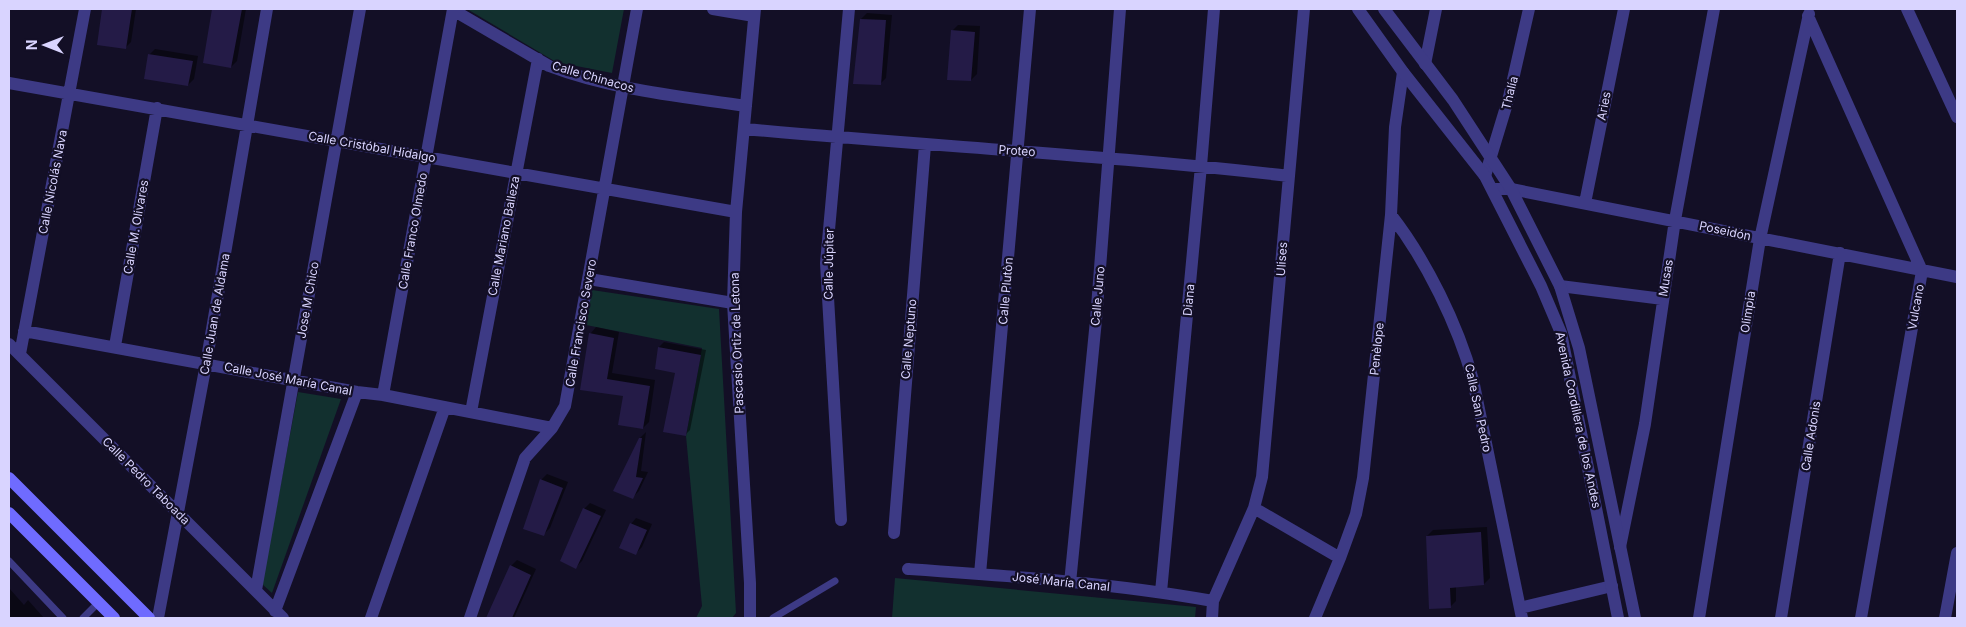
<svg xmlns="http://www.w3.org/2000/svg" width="1966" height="627" viewBox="0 0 1966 627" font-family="Inter,sans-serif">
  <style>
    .green { fill: #12302f }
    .shadow { fill: #0007 }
    .building { fill: #241b47 }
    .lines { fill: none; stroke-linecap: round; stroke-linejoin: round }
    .service { stroke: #3d3a85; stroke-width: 7 }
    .minor { stroke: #3d3a85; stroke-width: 12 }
    .tertiary { stroke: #3d3a85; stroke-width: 12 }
    .secondary { stroke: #6f6bff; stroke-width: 12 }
    .labels { text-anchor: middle; stroke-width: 4.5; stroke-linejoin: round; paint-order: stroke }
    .street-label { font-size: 12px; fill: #d9d4ff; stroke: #130f26 }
  </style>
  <rect width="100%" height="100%" fill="#130f26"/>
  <path class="green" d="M467,9H624L612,73L556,62Z
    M592,290L719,309L736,613L732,618H696L702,606L686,436L702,348L586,325Z
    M298,392L341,399L272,593L262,584Z
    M895,578L1196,607L1195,618H892Z"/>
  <path class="shadow" d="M103,9H136L131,42L125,48L98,44Z
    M214,9H246L237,61L231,67L205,62Z
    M867,13L892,15L886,78L880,84L861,19Z
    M958,25L980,26L977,74L971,80L952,31Z
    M155,49L198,56L194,79L188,85L149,55Z
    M596,327L619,332L612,373L655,380L649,422L643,428L624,395L582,389L591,333Z
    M664,342L706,350L690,430L685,435L677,372L656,368L659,347Z
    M646,432L641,471L648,472L639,491L633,497L640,438Z
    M547,474L568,482L550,528L544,534L541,480Z
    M590,503L606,510L582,561L576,567L584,509Z
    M636,518L652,524L642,547L636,553L631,524Z
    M1487,527L1490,578L1484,584L1456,586V601L1450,607L1427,536L1433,530Z
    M517,560L536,569L514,618H494L488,616L511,566Z
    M9,588L24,605L28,600L44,618H9Z"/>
  <path class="building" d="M102,9H132L126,49L97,45Z
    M212,9H242L231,68L203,63Z
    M860,19L886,20L881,85L853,84Z
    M951,30L975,32L971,81L947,80Z
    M148,54L193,61L188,86L144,79Z
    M589,333L614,338L607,379L650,386L643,429L618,425L623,396L580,390Z
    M658,347L701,355L686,436L663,432L675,373L655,369Z
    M639,438H642L636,477L643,478L633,499L613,491Z
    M540,479L563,488L544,536L523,529Z
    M583,508L601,516L576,569L560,561Z
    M630,523L647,530L636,555L619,548Z
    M1481,532L1484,585L1450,588L1451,608L1429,609L1426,536Z
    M510,565L531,575L512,618H486Z"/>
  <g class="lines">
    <path class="service" d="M9,561L63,618
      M83,618L98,603
      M773,618L835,581"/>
    <path class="minor" d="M713,9L754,16
      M1907,9L1957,117
      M453,10L549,66C612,90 680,96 746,106
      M1808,16L1922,271L1861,618
      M1425,64L1436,9
      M9,83L736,212
      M745,129C926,146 1108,155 1289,176
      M1485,176L1509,97L1529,9
      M1493,189H1511L1957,277
      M1585,203L1624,9
      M1391,215C1426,260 1458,325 1473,380L1522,618
      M589,279L733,303
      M1560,286L1663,299
      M24,331L357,392L383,395L552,428
      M9,344L283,618
      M115,346L157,108
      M20,354L85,9
      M383,395L453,9
      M471,412L538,59
      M1254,508L1340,558
      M841,520L826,263L849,9
      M894,533L925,145
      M1620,547L1645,424L1675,220L1714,9
      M908,569C1010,576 1113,583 1213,601
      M980,574L1030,9
      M1070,583L1096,320L1120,9
      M256,590L360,9
      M1161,592L1201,166L1214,9
      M1520,608L1612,586
      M275,611L357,392
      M158,618L206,364L267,9
      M371,618L445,407
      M470,618L525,458L552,428L565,406L637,9
      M750,618V583L733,303L736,212L755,9
      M1212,618L1213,601L1254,508L1262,477L1304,9
      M1315,618L1340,558L1356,514L1363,478L1391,215L1395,127L1403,72
      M1699,618L1760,239L1809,14
      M1781,618L1840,253
      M1945,618L1957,553"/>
    <path class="tertiary" d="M1358,9L1403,72L1485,176L1541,286L1561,333L1618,618
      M1384,9L1453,100L1511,189L1560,286L1579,348L1635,618"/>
    <path class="secondary" d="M9,478L149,618
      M9,513L114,618"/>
  </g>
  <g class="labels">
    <g class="street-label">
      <text transform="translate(593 77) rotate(16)" y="4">Calle Chinacos</text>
      <text transform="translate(1510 93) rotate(-76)" y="4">Thalía</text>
      <text transform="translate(1604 106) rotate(-79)" y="4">Aries</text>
      <text transform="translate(372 147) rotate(10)" y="4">Calle Cristóbal Hidalgo</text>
      <text transform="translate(1017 151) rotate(4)" y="4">Proteo</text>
      <text transform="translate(53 182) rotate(-79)" y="4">Calle Nicolás Nava</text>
      <text transform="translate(136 227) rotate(-80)" y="4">Calle M. Olivares</text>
      <text transform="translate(413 231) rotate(-80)" y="4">Calle Franco Olmedo</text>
      <text transform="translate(1725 231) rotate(12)" y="4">Poseidón</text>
      <text transform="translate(504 236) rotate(-79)" y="4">Calle Mariano Balleza</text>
      <text transform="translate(1282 259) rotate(-86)" y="4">Ulises</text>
      <text transform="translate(829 264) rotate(-89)" y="4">Calle Júpiter</text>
      <text transform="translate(1666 278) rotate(-81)" y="4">Musas</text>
      <text transform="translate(1006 291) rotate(-85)" y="4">Calle Plutòn</text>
      <text transform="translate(1098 296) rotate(-85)" y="4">Calle Juno</text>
      <text transform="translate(308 300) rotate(-80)" y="4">Jose M Chico</text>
      <text transform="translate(1189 300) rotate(-85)" y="4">Diana</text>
      <text transform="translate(1916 307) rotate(-80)" y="4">Vulcano</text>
      <text transform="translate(1748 312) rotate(-81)" y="4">Olimpia</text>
      <text transform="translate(215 314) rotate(-80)" y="4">Calle Juan de Aldama</text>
      <text transform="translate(581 323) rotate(-80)" y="4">Calle Francisco Severo</text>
      <text transform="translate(909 339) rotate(-85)" y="4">Calle Neptuno</text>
      <text transform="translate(737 343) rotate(-92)" y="4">Pascasio Ortiz de Letona</text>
      <text transform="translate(1377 349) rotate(-84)" y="4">Penèlope</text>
      <text transform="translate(288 379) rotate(11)" y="4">Calle José María Canal</text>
      <text transform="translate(1478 408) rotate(78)" y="4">Calle San Pedro</text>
      <text transform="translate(1578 420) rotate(78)" y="4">Avenida Cordillera de los Andes</text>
      <text transform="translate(1811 436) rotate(-81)" y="4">Calle Adonis</text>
      <text transform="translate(146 481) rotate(45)" y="4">Calle Pedro Taboada</text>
      <text transform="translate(1061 582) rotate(6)" y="4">José María Canal</text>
    </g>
  </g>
  <rect width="1966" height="627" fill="none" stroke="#d9d4ff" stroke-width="20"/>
  <g transform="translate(45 45) rotate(270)" stroke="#130f26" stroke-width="4" paint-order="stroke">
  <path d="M0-4L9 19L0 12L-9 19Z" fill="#d9d4ff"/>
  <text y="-8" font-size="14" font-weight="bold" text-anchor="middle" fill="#d9d4ff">N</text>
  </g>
</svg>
